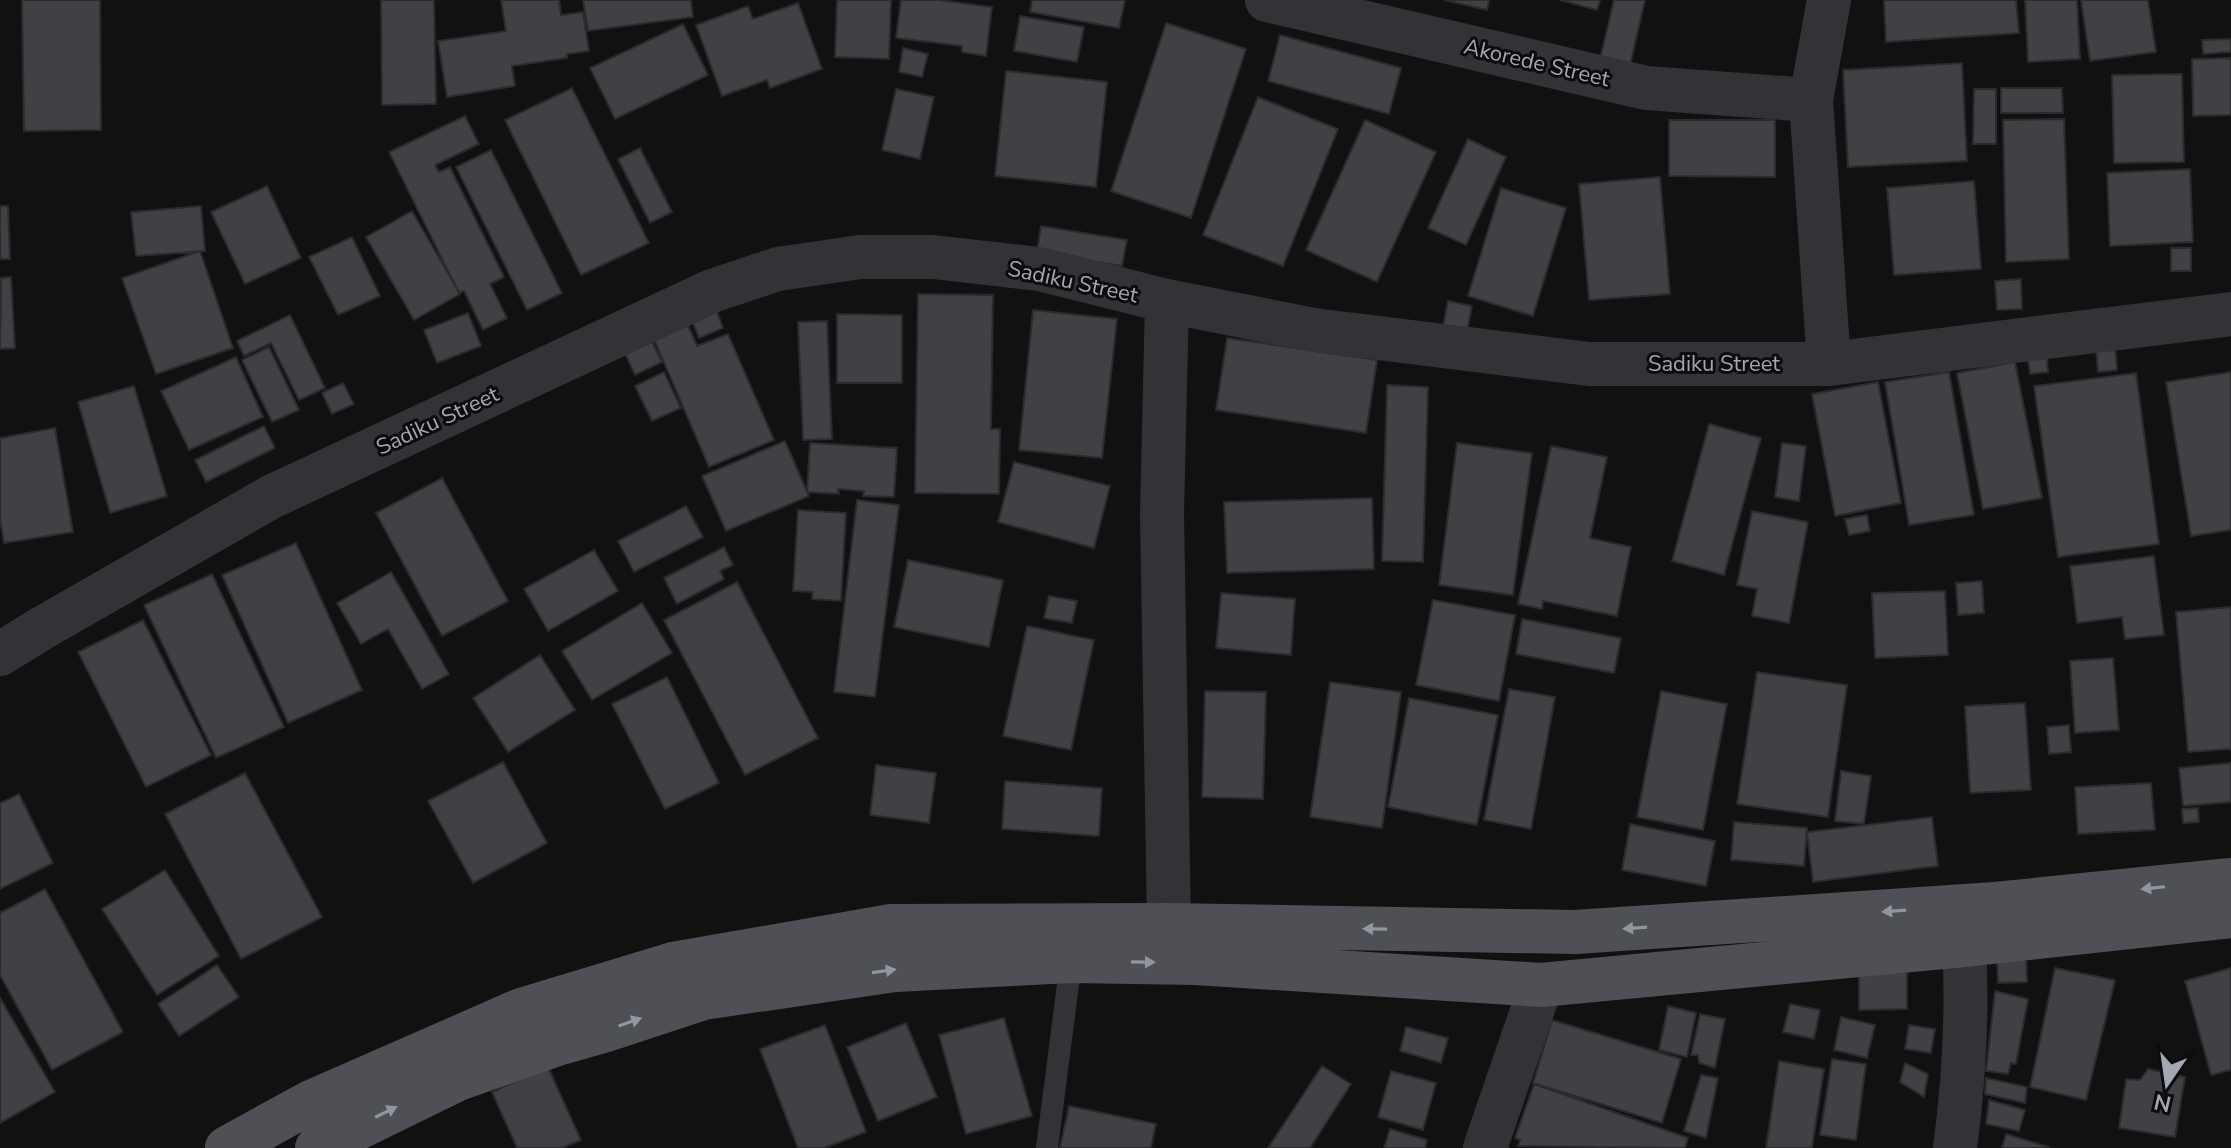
<svg xmlns="http://www.w3.org/2000/svg" width="2231" height="1148" viewBox="0 0 2231 1148" font-family="'Nunito Sans',sans-serif">
  <style>
    .building { fill: #404145; stroke: #2b2b2e; stroke-width: 2 }
    .lines { fill: none; stroke-linecap: round; stroke-linejoin: round }
    .lane { stroke: #323337; stroke-width: 22 }
    .street { stroke: #323337; stroke-width: 44 }
    .primary { stroke: #4e5055; stroke-width: 44 }
    .oneway { fill: #92969f }
    .labels { text-anchor: middle; stroke-width: 6; stroke-linejoin: round; paint-order: stroke }
    .street-label { font-size: 22px; fill: #a3a7b2; stroke: #0c0c0d }
  </style>
  <rect width="100%" height="100%" fill="#111112"/>
  <path class="building" d="M22,0H100L101,130L24,131Z
    M381,0H434L436,104L382,105Z
    M501,0H559L561,15L583,12L589,51L567,54V58L512,66L515,86L447,97L438,41L506,31Z
    M583,0H691L693,17L588,31Z
    M837,0H891L889,59L835,57Z
    M901,0H938L992,7L986,56L962,52V46L896,38Z
    M1032,0H1125L1119,28L1030,12Z
    M1444,0H1489L1487,10Z
    M1560,0H1600L1597,10Z
    M1614,0H1645L1630,66L1600,59Z
    M1884,0H2016L2019,33L1886,42Z
    M2025,0H2077L2080,59L2028,62Z
    M2081,0H2148L2156,52L2090,61Z
    M798,3L822,69L770,88L767,80L722,96L696,25L748,6L753,19Z
    M1020,16L1084,27L1077,62L1014,51Z
    M1166,23L1246,49L1191,218L1111,191Z
    M683,24L708,75L615,119L590,68Z
    M1280,35L1401,68L1389,114L1268,81Z
    M2231,39V52L2203,54L2202,40Z
    M903,48L928,54L922,77L899,72Z
    M2231,58V115L2193,116L2192,59Z
    M1962,63L1967,161L1848,167L1843,70Z
    M1006,71L1107,82L1096,187L995,176Z
    M2182,74L2184,162L2114,163L2112,75Z
    M572,88L649,243L581,275L505,120Z
    M2001,88H2062L2063,113H2001Z
    M896,89L934,97L920,159L882,150Z
    M1974,89H1996V144H1973Z
    M1258,97L1338,129L1283,266L1203,235Z
    M465,116L479,144L435,165L439,172L450,167L504,277L490,284L507,318L483,330L464,291L459,293L389,152Z
    M2064,119L2069,259L2006,262L2003,120Z
    M1365,120L1436,152L1377,282L1306,250Z
    M1669,120H1775V177L1669,176Z
    M1468,139L1506,157L1466,245L1428,228Z
    M640,148L672,212L650,223L618,159Z
    M491,150L562,293L527,310L456,167Z
    M2190,169L2193,242L2110,246L2107,173Z
    M1660,177L1670,294L1589,300L1579,184Z
    M1974,181L1981,269L1894,275L1887,188Z
    M267,186L301,258L245,284L211,212Z
    M1501,188L1566,208L1533,316L1468,296Z
    M0,206H8L10,259H0Z
    M201,206L205,251L136,256L131,212Z
    M412,211L460,294L414,320L366,237Z
    M1041,226L1127,240L1122,266L1037,252Z
    M352,237L380,296L338,315L309,257Z
    M2171,248H2191V271H2171Z
    M200,251L233,348L156,374L122,278Z
    M11,277L15,348L0,349L1,278Z
    M2021,279L2022,309L1997,310L1995,281Z
    M918,294L993,295L991,429H1000L999,494L915,493Z
    M1448,301L1472,306L1467,331L1443,326Z
    M716,309L723,328L699,338L692,320Z
    M1033,310L1117,319L1102,458L1019,450Z
    M468,313L481,346L437,363L424,330Z
    M837,314L902,315V383H837Z
    M290,315L325,388L299,400L271,343L244,356L237,341Z
    M684,316L697,346L728,334L774,440L709,467L650,330Z
    M827,321L832,439L803,440L798,322Z
    M650,338L662,362L635,375L624,351Z
    M1227,338L1377,360L1366,433L1216,410Z
    M2115,345L2117,370L2098,372L2096,346Z
    M269,347L299,410L272,422L242,360Z
    M236,357L263,417L189,450L161,391Z
    M2047,357L2048,372L2030,374L2028,359Z
    M2015,362L2042,498L1983,509L1957,373Z
    M664,372L681,408L652,421L635,386Z
    M1949,372L1974,515L1909,525L1885,382Z
    M2231,372V530L2191,536L2166,382Z
    M2136,373L2159,544L2058,557L2034,386Z
    M1878,382L1901,503L1835,516L1812,394Z
    M343,383L354,404L332,414L322,393Z
    M1387,385L1428,387L1423,562L1382,561Z
    M134,386L167,496L110,513L78,402Z
    M1709,424L1761,438L1724,575L1672,561Z
    M264,426L275,448L206,482L195,460Z
    M55,428L73,532L4,543L0,519V438Z
    M785,441L809,496L726,531L702,476Z
    M810,443L897,448L894,497L863,496L864,491L838,489L839,494L807,492Z
    M1457,443L1532,453L1513,595L1439,585Z
    M1782,443L1806,446L1799,501L1775,497Z
    M1551,446L1607,457L1590,538L1631,547L1617,616L1543,601L1542,609L1518,604Z
    M1014,462L1110,486L1094,548L998,522Z
    M442,478L508,601L442,636L376,513Z
    M1372,498L1374,569L1227,573L1224,502Z
    M857,500L899,505L875,697L834,692Z
    M686,506L703,537L634,572L618,541Z
    M798,510L846,513L841,601L812,599L813,592L793,591Z
    M1752,511L1808,522L1789,623L1752,616L1757,589L1737,585Z
    M1867,515L1870,531L1849,535L1845,519Z
    M296,543L362,690L288,723L222,575Z
    M724,547L733,565L720,571L724,579L677,604L664,578Z
    M594,550L618,591L548,631L524,589Z
    M2154,556L2164,635L2125,639L2122,617L2077,623L2070,566Z
    M908,560L1003,580L989,647L894,627Z
    M391,572L449,674L422,689L388,629L361,644L337,603Z
    M212,574L284,727L216,758L144,605Z
    M1982,581L1984,613L1958,615L1956,583Z
    M737,582L818,738L745,775L664,620Z
    M1945,591L1948,655L1875,658L1872,593Z
    M1221,593L1295,599L1291,655L1216,648Z
    M1049,596L1077,601L1072,623L1044,618Z
    M1433,600L1515,615L1499,701L1416,685Z
    M642,603L672,653L592,700L562,651Z
    M2231,607V749L2188,752L2176,612Z
    M1522,619L1621,638L1614,673L1516,654Z
    M143,620L211,755L146,787L78,652Z
    M1027,626L1094,640L1071,750L1003,736Z
    M540,655L575,710L508,752L473,698Z
    M2113,658L2119,730L2075,733L2070,661Z
    M1757,672L1847,685L1828,817L1737,804Z
    M667,677L719,783L665,809L612,704Z
    M1330,682L1401,692L1382,828L1310,817Z
    M1509,689L1555,697L1531,829L1484,820Z
    M1205,691L1266,692L1263,799L1202,797Z
    M1661,691L1727,704L1703,830L1637,817Z
    M1409,698L1498,715L1477,825L1388,807Z
    M2025,703L2031,790L1970,793L1965,706Z
    M2069,725L2071,752L2049,754L2047,727Z
    M503,762L547,843L473,883L428,801Z
    M2231,763V802L2183,806L2179,768Z
    M876,765L936,773L929,823L870,815Z
    M1841,771L1871,776L1864,824L1835,821Z
    M245,773L322,917L241,959L165,814Z
    M1005,781L1102,788L1099,836L1002,829Z
    M2151,783L2155,830L2078,834L2075,787Z
    M19,794L53,863L0,889V803Z
    M2198,808L2199,822L2183,823L2182,809Z
    M1932,817L1938,866L1813,882L1807,832Z
    M1734,822L1807,828L1804,866L1731,860Z
    M1630,824L1715,841L1706,886L1622,870Z
    M165,870L219,956L157,995L102,909Z
    M45,889L123,1032L52,1070L0,975V913Z
    M1997,954H2026L2027,982L1998,983Z
    M217,965L239,997L179,1036L158,1004Z
    M2055,968L2115,980L2086,1100L2030,1087Z
    M2231,968V1070L2211,1075L2185,981Z
    M1907,972V1009L1859,1010V973Z
    M1995,991L2028,999L2016,1064L2011,1063L2008,1074L1986,1071Z
    M0,998L55,1092L0,1123Z
    M1790,1004L1820,1010L1814,1039L1783,1032Z
    M1668,1006L1696,1013L1687,1057L1659,1050Z
    M1700,1014L1725,1019L1715,1068L1699,1063L1698,1055H1691Z
    M1841,1017L1875,1025L1867,1058L1834,1050Z
    M1004,1018L1032,1116L966,1134L939,1035Z
    M1552,1020L1681,1059L1662,1123L1533,1083Z
    M906,1023L937,1097L878,1121L847,1047Z
    M825,1025L866,1132L824,1148H798L760,1049Z
    M1909,1025L1935,1029L1931,1053L1905,1049Z
    M1406,1027L1448,1038L1441,1063L1400,1051Z
    M1832,1059L1866,1064L1856,1140L1820,1135Z
    M1779,1061L1824,1069L1812,1148H1766Z
    M1905,1063L1928,1074L1924,1097L1900,1082Z
    M1322,1066L1351,1084L1310,1148H1268Z
    M548,1067L581,1140L562,1148H517L492,1092Z
    M2148,1069L2185,1077L2175,1137L2119,1128L2126,1079L2140,1080Z
    M1391,1071L1436,1083L1423,1130L1378,1117Z
    M1701,1075L1718,1078L1706,1138L1684,1131Z
    M1986,1078L2027,1087L2025,1103L1985,1094Z
    M1534,1084L1688,1138L1685,1148L1518,1146L1520,1140L1515,1138Z
    M1989,1100L2025,1110L2019,1131L1986,1124Z
    M1069,1106L1156,1124L1151,1148H1060Z
    M1390,1129L1427,1140L1425,1148H1384Z
    M2006,1134L2049,1147L2048,1148H2002Z"/>
  <g class="lines">
    <path class="lane" d="M1047,1148L1071,961"/>
    <path class="street" d="M1267,0L1646,88L1811,100
      M1167,301L1162,514L1169,925
      M1829,364L1811,100L1829,0
      M0,654L44,627L271,497L712,291L778,269L860,257H933L1039,269L1167,301L1314,330L1589,364H1829L2231,314
      M1485,1148L1541,985
      M1955,1148C1964,1080 1968,1014 1964,945"/>
    <path class="primary" d="M227,1148L309,1103L521,1010L673,964L891,926L1169,925L1575,932L1995,904L2231,880
      M317,1148L458,1079L557,1044L606,1030L703,998L895,970L1071,961L1196,963L1541,985L1964,945L2231,916"/>
  </g>
  <defs><path id="oneway-solid" d="M-6-.8H1V-3.2L6.5 0L1 3.2V.8H-6Z" transform="scale(2)"/></defs>
  <g class="oneway">
    <use href="#oneway-solid" transform="translate(2153 888) rotate(174)"/>
    <use href="#oneway-solid" transform="translate(1894 911) rotate(176)"/>
    <use href="#oneway-solid" transform="translate(1635 928) rotate(176)"/>
    <use href="#oneway-solid" transform="translate(1375 929) rotate(-179)"/>
    <use href="#oneway-solid" transform="translate(1143 962) rotate(1)"/>
    <use href="#oneway-solid" transform="translate(884 971) rotate(-8)"/>
    <use href="#oneway-solid" transform="translate(630 1022) rotate(-19)"/>
    <use href="#oneway-solid" transform="translate(386 1112) rotate(-26)"/>
  </g>
  <g class="labels">
    <g class="street-label">
      <text transform="translate(1537 62) rotate(13)" y="8">Akorede Street</text>
      <text transform="translate(1073 281) rotate(12)" y="8">Sadiku Street</text>
      <text x="1714" y="371">Sadiku Street</text>
      <text transform="translate(437 420) rotate(-25)" y="8">Sadiku Street</text>
    </g>
  </g>
  <g transform="translate(2167 1084) rotate(193)" stroke="#0c0c0d" stroke-width="6" paint-order="stroke">
  <path d="M0-6L14 30L0 20L-14 30Z" fill="#a3a7b2"/>
  <text y="-12" font-size="22" font-weight="bold" text-anchor="middle" fill="#a3a7b2">N</text>
  </g>
</svg>
